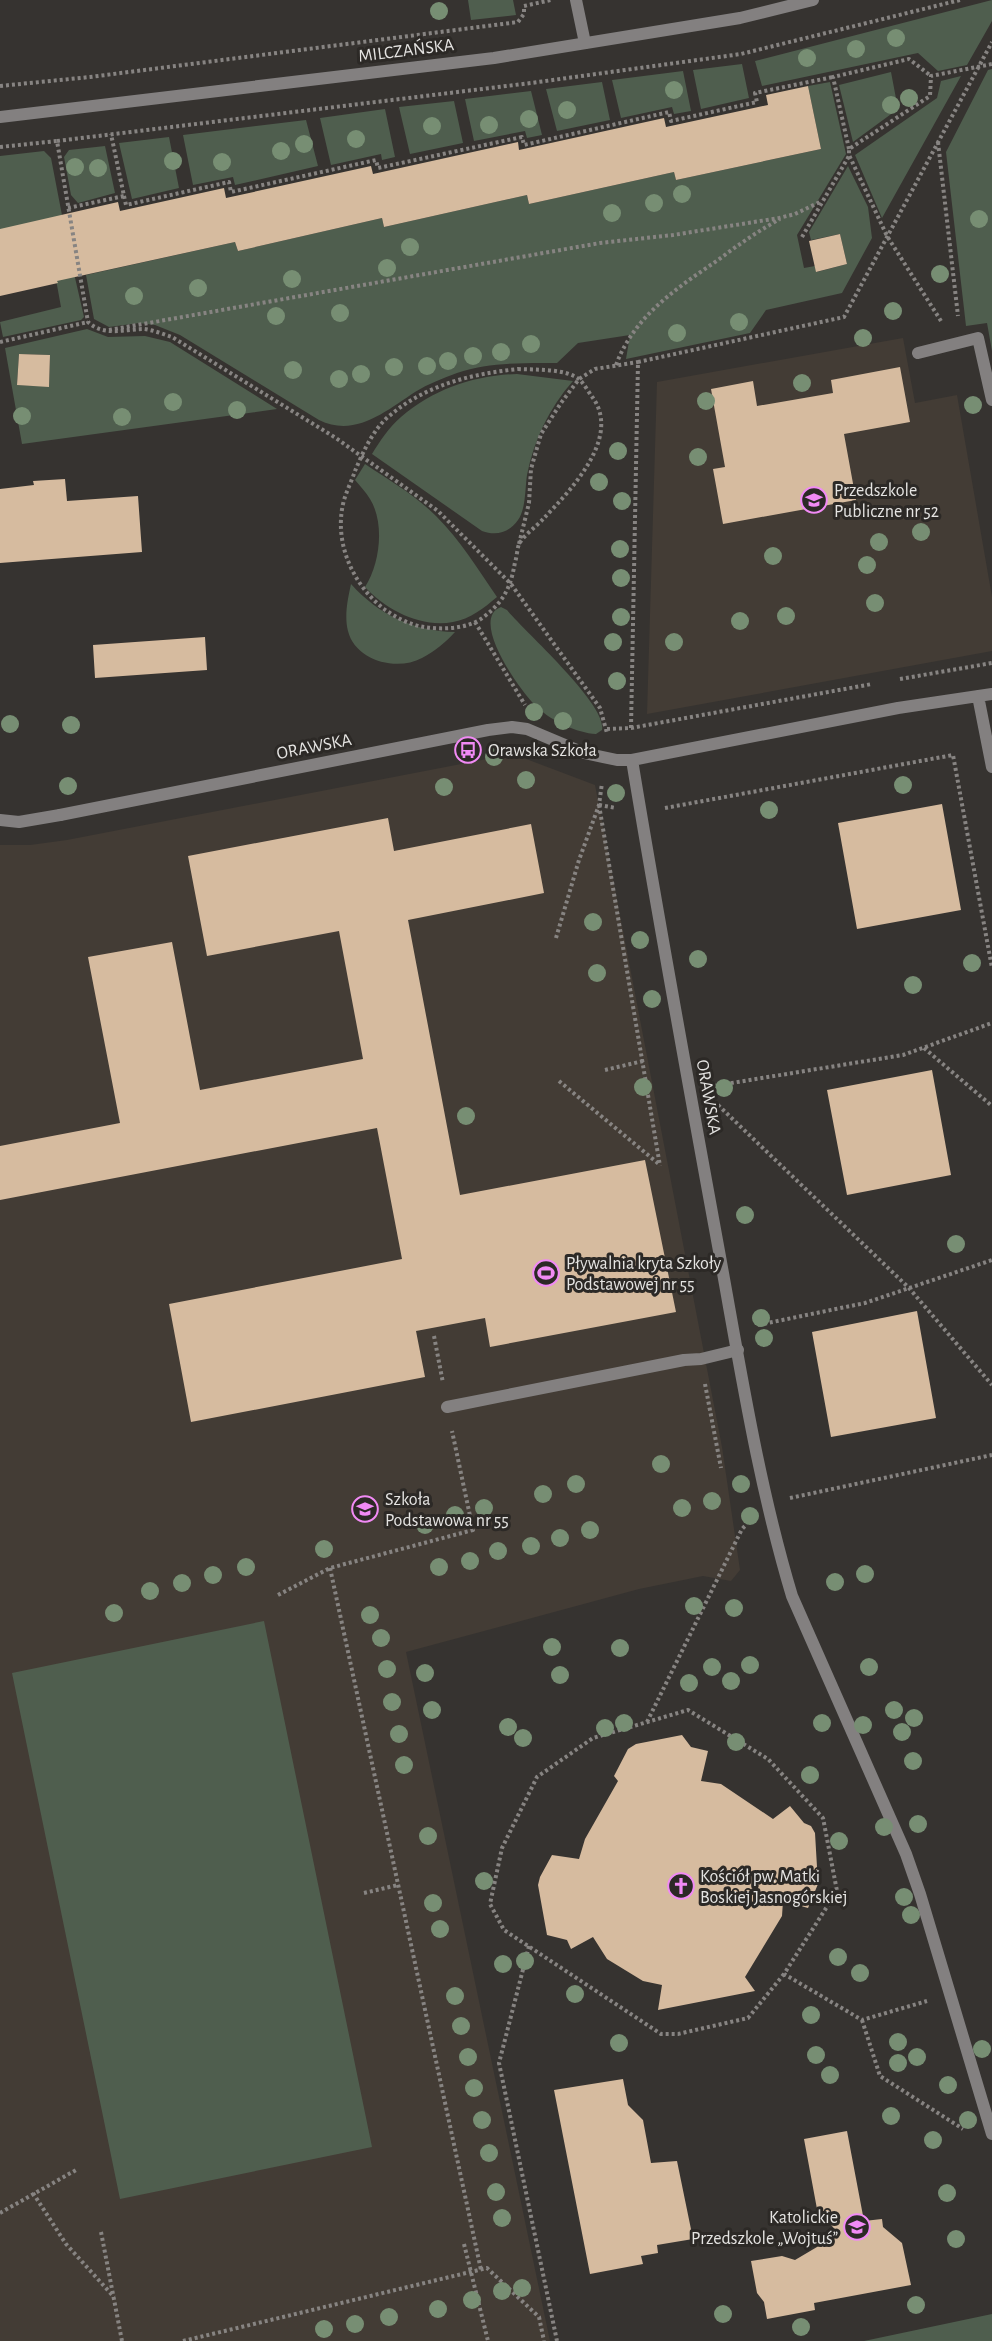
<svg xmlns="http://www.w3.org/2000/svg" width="992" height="2341" viewBox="0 0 992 2341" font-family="'Alegreya Sans',sans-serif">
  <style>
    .built { fill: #433c35 }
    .green { fill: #4f5e4e; fill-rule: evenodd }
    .building { fill: #d6bb9f }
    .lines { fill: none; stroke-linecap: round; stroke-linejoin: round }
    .path { stroke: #878482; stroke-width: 4; stroke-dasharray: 3 3; stroke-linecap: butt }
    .service { stroke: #838080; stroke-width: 12 }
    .minor { stroke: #838080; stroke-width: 12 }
    .tertiary { stroke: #838080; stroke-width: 12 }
    .tree { fill: #778e73 }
    .labels { text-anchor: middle; stroke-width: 6; stroke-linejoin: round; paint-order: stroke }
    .street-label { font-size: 18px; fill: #e5e4e2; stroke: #2c2926 }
    .poi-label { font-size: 18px; fill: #e5e4e2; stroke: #2c2926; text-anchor: start }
  </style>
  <rect width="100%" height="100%" fill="#363330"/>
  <path class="built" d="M903,338L915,403L957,395L992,597V651L647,714L657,382Z
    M513,754L595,785L722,1447L740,1570L731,1581L703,1576L639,1589L406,1652L550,2341H0V845H30L67,840Z"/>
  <path class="green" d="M468,0H513L516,15L471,20Z
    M992,0V21L967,65L938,71L918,53L762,86L755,61Z
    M742,64L749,98L701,109L693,70Z
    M992,69V351L987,323L966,326L946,152L988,70Z
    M683,71L691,111L674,114L672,107L621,118L612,80Z
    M891,72L898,109L853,142L839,85Z
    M961,76L882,218L855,155L937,98L941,81Z
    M602,82L610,120L557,131L546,89Z
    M830,82L846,154L797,235L804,268L815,266L817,272L847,264L840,234L811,240L809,232L848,166L868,207L872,238L842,293L766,310L750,333L626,359L630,335L578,343L557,363C523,363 489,362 457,373C443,378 428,384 415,392C386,411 355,438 319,420L180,335L155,325L139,323L109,327L94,319L86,275L235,242L238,251L382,218L384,227L527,195L529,204L674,172L676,180L821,149L808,86Z
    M531,91L542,135L527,138L525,131L474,141L465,99Z
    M454,101L463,143L410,154L399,107Z
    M385,109L395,157L382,160L381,154L331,165L320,118Z
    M306,120L318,166L235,185L233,177L193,185L183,135Z
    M169,137L179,188L132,199L119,143Z
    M105,146L115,193L78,203L71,195L64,157L69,150Z
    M44,151L51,158L66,236L0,229V156Z
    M68,247L84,317L81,320L3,337L0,322L61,307L51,252Z
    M87,329L108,337L145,336L170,342L277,409L22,444L5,348ZM19,354L50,355L49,386L17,385Z
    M517,374L573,381C549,408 534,440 527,475C525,488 526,509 518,520C509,533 496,536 482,531L372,454C380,441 389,427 401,417C433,389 476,375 517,374Z
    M365,464C389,480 415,495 436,516C460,540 478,569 497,597C484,608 470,619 453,622C421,628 386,610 365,587C380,564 385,523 370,499C366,492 360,486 355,480Z
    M351,584C379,615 413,631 455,632C446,642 434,652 422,658C396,672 355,660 348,631C344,616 348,598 351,584Z
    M501,607L507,610C524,631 608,705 602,730L596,734C577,733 552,721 538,708C522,694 468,619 501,607Z
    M264,1621L372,2147L120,2199L12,1673Z
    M992,2314V2341H864Z"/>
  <path class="building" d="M808,86L821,149L676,180L674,172L529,204L527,195L384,227L382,218L238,251L235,242L57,281L58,283L0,296V229L118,202L120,211L224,188L226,198L371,166L373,174L518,142L519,150L664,118L666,127L768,105L766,95Z
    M840,234L847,264L816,272L809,241Z
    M19,354L50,355L49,387L17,385Z
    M900,367L910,422L844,434L856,500L723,524L713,469L725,467L711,389L753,381L757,406L833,393L831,380Z
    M65,479L67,501L138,496L142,552L0,563V489L34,485L33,481Z
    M205,637L207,670L95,678L93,645Z
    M942,804L961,910L857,929L838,823Z
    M388,818L394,851L531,824L544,893L408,920L460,1195L645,1160L676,1312L490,1347L485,1318L416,1331L425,1377L191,1422L169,1304L402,1259L377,1128L0,1200V1146L120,1123L88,957L172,942L200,1090L363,1059L339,931L207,956L188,856Z
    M932,1070L951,1175L847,1195L827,1090Z
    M917,1311L936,1418L831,1437L812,1332Z
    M682,1735L691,1747L708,1751L701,1781L721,1784L773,1819L790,1806L804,1823L811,1826L815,1833L818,1884L808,1908L783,1901L782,1916L745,1977L755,1991L658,2010L662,1985L643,1981L607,1959L593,1937L571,1949L567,1940L547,1935L538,1885L540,1877L552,1855L579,1859L585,1839L618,1781L614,1776L628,1749L636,1744Z
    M623,2079L628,2105L643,2120L651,2163L677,2161L693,2239L657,2245L658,2253L641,2256L643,2264L590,2274L554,2090Z
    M847,2131L864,2221L882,2219L883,2227L902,2243L911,2285L814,2303L815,2310L767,2319L764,2302L757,2293L751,2261L782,2256L795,2260L839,2234L817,2209L804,2139Z"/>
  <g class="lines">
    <path class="path" d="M0,86L90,77L518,22L524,14V6L551,0
      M57,141L531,83L741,54L960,0
      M938,142L958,316
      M0,147L57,141L88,322C104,337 125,329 144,329C153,330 163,334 172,337L336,438L438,511L511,584L600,708L607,733
      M849,149L833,77L909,59L931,76
      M124,196L126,205L229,182L231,192L376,160L378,168L522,137L524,145L669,112L671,121L757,102L755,93L833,77
      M68,208L124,196L111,134
      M802,237L849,156
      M941,321L887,236L849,155V149L930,96L931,76L992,64
      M109,330L600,243L673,235L779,218L795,214L822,201
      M0,342L88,322
      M616,365C634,316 677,288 718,260C738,245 758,231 780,219
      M518,369C536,370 566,368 580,380C585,385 589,393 593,398C621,438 571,490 544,518C537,526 524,535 519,544C517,549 517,557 515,562C511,586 505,600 485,616C469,629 444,630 424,627C410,625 395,617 384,609C352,584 333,541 344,500C347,490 352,480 355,471C363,452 373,430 388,417C425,385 471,374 518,369Z
      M519,544L529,503L531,469L541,434L561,403L579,379L595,369L638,362
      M475,622L525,705
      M900,679L992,663
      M631,728L638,362L844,317L992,42
      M607,729L631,728L872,684
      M599,805L616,808
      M599,805L660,1166
      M665,808L953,755L992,968
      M556,938L579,860L599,805L602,783
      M924,1048L992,1106
      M605,1070L643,1061
      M559,1081L660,1165
      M713,1086L903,1055L992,1023
      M718,1105L909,1288L992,1385
      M758,1325L865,1303L992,1260
      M434,1336L443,1383
      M705,1384L721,1468
      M790,1498L992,1455
      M330,1568L481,2270
      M278,1595L330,1568L473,1530L452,1431
      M647,1722L742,1529L747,1524
      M364,1893L398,1885
      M529,1946L499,2063L557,2341
      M784,1974L748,2018L678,2034H661L504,1930L490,1904L502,1848L537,1777L593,1738L688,1710L768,1759L823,1818L837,1891L784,1974L862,2020L927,2001
      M862,2020L880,2076L963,2129
      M33,2193L66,2244L114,2297
      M0,2213L76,2170
      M101,2232L122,2341
      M464,2244L488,2341
      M183,2341L487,2268L539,2317L544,2341"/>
    <path class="service" d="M918,353L978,338L992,400
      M0,820L19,822L60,815
      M447,1407L684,1360L701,1359L738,1350"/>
    <path class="minor" d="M576,0L585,43
      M978,696L992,767
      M632,760C659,924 689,1087 719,1251C740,1366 758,1483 792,1596L906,1854L920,1894L992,2134
      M60,815L488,730L512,727L527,729L584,753L617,760H632L898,708L992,694"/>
    <path class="tertiary" d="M0,117L494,58L740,18L813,0"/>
  </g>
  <g class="tree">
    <circle cx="439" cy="11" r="9"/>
    <circle cx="896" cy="38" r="9"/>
    <circle cx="856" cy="49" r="9"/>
    <circle cx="807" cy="58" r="9"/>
    <circle cx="674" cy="90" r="9"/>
    <circle cx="909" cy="98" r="9"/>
    <circle cx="891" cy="105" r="9"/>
    <circle cx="567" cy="110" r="9"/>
    <circle cx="529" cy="119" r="9"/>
    <circle cx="489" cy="125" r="9"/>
    <circle cx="432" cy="126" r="9"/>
    <circle cx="356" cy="139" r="9"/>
    <circle cx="304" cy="144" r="9"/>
    <circle cx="281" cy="151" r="9"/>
    <circle cx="173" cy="161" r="9"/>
    <circle cx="222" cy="162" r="9"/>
    <circle cx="75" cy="167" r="9"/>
    <circle cx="98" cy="168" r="9"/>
    <circle cx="682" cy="194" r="9"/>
    <circle cx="654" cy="203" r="9"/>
    <circle cx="612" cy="213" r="9"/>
    <circle cx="979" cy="219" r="9"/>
    <circle cx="410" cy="247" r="9"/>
    <circle cx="387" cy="268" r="9"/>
    <circle cx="940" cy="274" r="9"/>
    <circle cx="292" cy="279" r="9"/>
    <circle cx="198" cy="288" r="9"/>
    <circle cx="134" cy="296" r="9"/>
    <circle cx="893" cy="311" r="9"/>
    <circle cx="340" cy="313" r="9"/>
    <circle cx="276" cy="316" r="9"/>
    <circle cx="739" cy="322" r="9"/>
    <circle cx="677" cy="333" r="9"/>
    <circle cx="863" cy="338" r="9"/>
    <circle cx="531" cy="344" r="9"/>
    <circle cx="501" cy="352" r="9"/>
    <circle cx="473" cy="356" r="9"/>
    <circle cx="448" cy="361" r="9"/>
    <circle cx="427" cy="366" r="9"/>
    <circle cx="394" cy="367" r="9"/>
    <circle cx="293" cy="370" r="9"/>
    <circle cx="361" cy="374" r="9"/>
    <circle cx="339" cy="379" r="9"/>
    <circle cx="802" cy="383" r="9"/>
    <circle cx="706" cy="401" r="9"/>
    <circle cx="173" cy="402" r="9"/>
    <circle cx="973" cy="405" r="9"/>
    <circle cx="237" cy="410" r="9"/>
    <circle cx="22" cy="416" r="9"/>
    <circle cx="122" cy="417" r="9"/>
    <circle cx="618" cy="451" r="9"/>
    <circle cx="698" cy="457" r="9"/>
    <circle cx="599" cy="482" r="9"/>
    <circle cx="622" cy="501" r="9"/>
    <circle cx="921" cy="532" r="9"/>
    <circle cx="879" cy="542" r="9"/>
    <circle cx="620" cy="549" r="9"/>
    <circle cx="773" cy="556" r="9"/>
    <circle cx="867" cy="565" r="9"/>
    <circle cx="621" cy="578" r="9"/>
    <circle cx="875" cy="603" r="9"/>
    <circle cx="786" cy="616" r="9"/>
    <circle cx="621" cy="617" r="9"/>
    <circle cx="740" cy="621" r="9"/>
    <circle cx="613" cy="642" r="9"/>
    <circle cx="674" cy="642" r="9"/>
    <circle cx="617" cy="681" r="9"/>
    <circle cx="534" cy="712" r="9"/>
    <circle cx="563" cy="721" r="9"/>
    <circle cx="10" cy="724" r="9"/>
    <circle cx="71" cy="725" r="9"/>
    <circle cx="494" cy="757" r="9"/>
    <circle cx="526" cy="780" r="9"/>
    <circle cx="903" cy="785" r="9"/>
    <circle cx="68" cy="786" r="9"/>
    <circle cx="444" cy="787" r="9"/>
    <circle cx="616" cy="793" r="9"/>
    <circle cx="769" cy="810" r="9"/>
    <circle cx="593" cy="922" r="9"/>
    <circle cx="640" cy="940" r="9"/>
    <circle cx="698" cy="959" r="9"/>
    <circle cx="972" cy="963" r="9"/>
    <circle cx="597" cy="973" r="9"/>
    <circle cx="913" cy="985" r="9"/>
    <circle cx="652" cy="999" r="9"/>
    <circle cx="643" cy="1087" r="9"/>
    <circle cx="724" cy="1088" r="9"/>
    <circle cx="466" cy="1116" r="9"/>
    <circle cx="745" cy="1215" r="9"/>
    <circle cx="956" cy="1244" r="9"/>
    <circle cx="761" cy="1318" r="9"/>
    <circle cx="764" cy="1338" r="9"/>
    <circle cx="661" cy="1464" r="9"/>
    <circle cx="576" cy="1484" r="9"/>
    <circle cx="741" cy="1484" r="9"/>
    <circle cx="543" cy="1494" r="9"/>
    <circle cx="712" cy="1501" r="9"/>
    <circle cx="484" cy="1508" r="9"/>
    <circle cx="682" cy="1508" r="9"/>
    <circle cx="455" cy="1515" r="9"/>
    <circle cx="750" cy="1516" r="9"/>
    <circle cx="425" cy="1525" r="9"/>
    <circle cx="590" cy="1530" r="9"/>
    <circle cx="560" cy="1538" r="9"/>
    <circle cx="531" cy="1546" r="9"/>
    <circle cx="324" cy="1549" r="9"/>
    <circle cx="498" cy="1551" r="9"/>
    <circle cx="470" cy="1561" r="9"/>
    <circle cx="246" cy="1567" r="9"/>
    <circle cx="439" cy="1567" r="9"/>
    <circle cx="865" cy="1574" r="9"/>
    <circle cx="213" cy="1575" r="9"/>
    <circle cx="835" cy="1582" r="9"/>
    <circle cx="182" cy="1583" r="9"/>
    <circle cx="150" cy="1591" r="9"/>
    <circle cx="694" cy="1606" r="9"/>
    <circle cx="734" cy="1608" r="9"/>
    <circle cx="114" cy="1613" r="9"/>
    <circle cx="370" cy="1615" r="9"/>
    <circle cx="381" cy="1638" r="9"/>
    <circle cx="552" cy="1647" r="9"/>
    <circle cx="620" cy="1648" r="9"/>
    <circle cx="750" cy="1665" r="9"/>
    <circle cx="712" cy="1667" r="9"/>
    <circle cx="869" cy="1667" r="9"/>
    <circle cx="387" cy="1669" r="9"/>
    <circle cx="425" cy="1673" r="9"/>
    <circle cx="560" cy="1675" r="9"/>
    <circle cx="731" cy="1681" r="9"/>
    <circle cx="689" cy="1683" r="9"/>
    <circle cx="392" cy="1702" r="9"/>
    <circle cx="432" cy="1710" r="9"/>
    <circle cx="894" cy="1710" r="9"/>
    <circle cx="914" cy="1718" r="9"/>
    <circle cx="624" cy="1723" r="9"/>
    <circle cx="822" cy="1723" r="9"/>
    <circle cx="863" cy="1725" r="9"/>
    <circle cx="508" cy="1727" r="9"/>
    <circle cx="605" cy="1728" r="9"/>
    <circle cx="902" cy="1732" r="9"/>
    <circle cx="399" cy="1734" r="9"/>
    <circle cx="523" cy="1738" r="9"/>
    <circle cx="736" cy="1742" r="9"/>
    <circle cx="913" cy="1761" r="9"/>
    <circle cx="404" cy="1765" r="9"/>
    <circle cx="810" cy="1775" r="9"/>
    <circle cx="918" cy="1824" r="9"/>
    <circle cx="884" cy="1827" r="9"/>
    <circle cx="428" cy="1836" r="9"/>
    <circle cx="839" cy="1841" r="9"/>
    <circle cx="484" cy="1881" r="9"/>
    <circle cx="904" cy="1897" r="9"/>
    <circle cx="433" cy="1903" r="9"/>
    <circle cx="911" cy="1915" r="9"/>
    <circle cx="440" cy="1929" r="9"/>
    <circle cx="838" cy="1957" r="9"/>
    <circle cx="525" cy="1961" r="9"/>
    <circle cx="503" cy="1964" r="9"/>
    <circle cx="860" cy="1973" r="9"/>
    <circle cx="575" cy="1994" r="9"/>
    <circle cx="455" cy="1996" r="9"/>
    <circle cx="811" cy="2015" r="9"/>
    <circle cx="461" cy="2026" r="9"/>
    <circle cx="898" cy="2042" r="9"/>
    <circle cx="619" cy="2043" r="9"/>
    <circle cx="982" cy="2049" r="9"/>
    <circle cx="816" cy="2055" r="9"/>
    <circle cx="468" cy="2057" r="9"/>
    <circle cx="917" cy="2057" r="9"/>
    <circle cx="898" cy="2063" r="9"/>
    <circle cx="830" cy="2075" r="9"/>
    <circle cx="948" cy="2085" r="9"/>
    <circle cx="474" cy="2088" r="9"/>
    <circle cx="891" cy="2116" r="9"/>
    <circle cx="482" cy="2120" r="9"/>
    <circle cx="968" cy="2120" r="9"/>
    <circle cx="933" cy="2140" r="9"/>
    <circle cx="489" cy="2153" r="9"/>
    <circle cx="496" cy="2192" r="9"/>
    <circle cx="947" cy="2193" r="9"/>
    <circle cx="502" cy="2218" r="9"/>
    <circle cx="956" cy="2239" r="9"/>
    <circle cx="522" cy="2288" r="9"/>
    <circle cx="502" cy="2291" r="9"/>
    <circle cx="472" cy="2300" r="9"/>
    <circle cx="916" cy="2305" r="9"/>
    <circle cx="438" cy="2309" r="9"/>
    <circle cx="723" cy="2314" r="9"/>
    <circle cx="389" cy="2317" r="9"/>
    <circle cx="355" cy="2324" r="9"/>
    <circle cx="801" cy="2327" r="9"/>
    <circle cx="324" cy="2329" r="9"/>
  </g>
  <defs>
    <g id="school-ring" transform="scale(1.35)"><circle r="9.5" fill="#2c2926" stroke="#f18af5" stroke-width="1.5"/><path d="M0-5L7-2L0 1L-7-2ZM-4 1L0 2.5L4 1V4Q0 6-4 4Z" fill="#f18af5"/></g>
    <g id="bus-ring" transform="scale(1.35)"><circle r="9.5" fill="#2c2926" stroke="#f18af5" stroke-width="1.5"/><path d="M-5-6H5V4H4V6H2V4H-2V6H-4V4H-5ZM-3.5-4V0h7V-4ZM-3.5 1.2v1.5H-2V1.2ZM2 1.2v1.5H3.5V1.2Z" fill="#f18af5"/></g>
    <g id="stadium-ring" transform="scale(1.35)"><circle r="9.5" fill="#2c2926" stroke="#f18af5" stroke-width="1.5"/><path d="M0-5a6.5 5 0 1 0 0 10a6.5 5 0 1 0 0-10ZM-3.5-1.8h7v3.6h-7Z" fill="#f18af5"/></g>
    <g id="church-ring" transform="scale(1.35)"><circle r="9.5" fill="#2c2926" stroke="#f18af5" stroke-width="1.5"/><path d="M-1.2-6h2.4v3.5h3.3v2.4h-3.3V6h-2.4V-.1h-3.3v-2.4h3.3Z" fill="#f18af5"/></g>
  </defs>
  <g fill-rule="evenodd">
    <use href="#school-ring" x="814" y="500"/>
    <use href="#bus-ring" x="468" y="750"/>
    <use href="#stadium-ring" x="546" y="1273"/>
    <use href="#school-ring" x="365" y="1509"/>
    <use href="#church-ring" x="681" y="1886"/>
    <use href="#school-ring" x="857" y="2227"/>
  </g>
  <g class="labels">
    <g class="street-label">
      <text transform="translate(406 50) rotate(-7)" y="6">MILCZAŃSKA</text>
      <text transform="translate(314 746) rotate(-11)" y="6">ORAWSKA</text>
      <text transform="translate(709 1097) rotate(80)" y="6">ORAWSKA</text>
    </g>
    <g class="poi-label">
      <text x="834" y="496">Przedszkole<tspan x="834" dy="21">Publiczne nr 52</tspan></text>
      <text x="488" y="756">Orawska Szkoła</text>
      <text x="566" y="1269">Pływalnia kryta Szkoły<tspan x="566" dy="21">Podstawowej nr 55</tspan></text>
      <text x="385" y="1505">Szkoła<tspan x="385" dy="21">Podstawowa nr 55</tspan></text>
      <text x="700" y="1882">Kościół pw. Matki<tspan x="700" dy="21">Boskiej Jasnogórskiej</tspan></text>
      <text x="838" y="2223" text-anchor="end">Katolickie<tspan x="838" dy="21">Przedszkole „Wojtuś”</tspan></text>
    </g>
  </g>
</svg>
